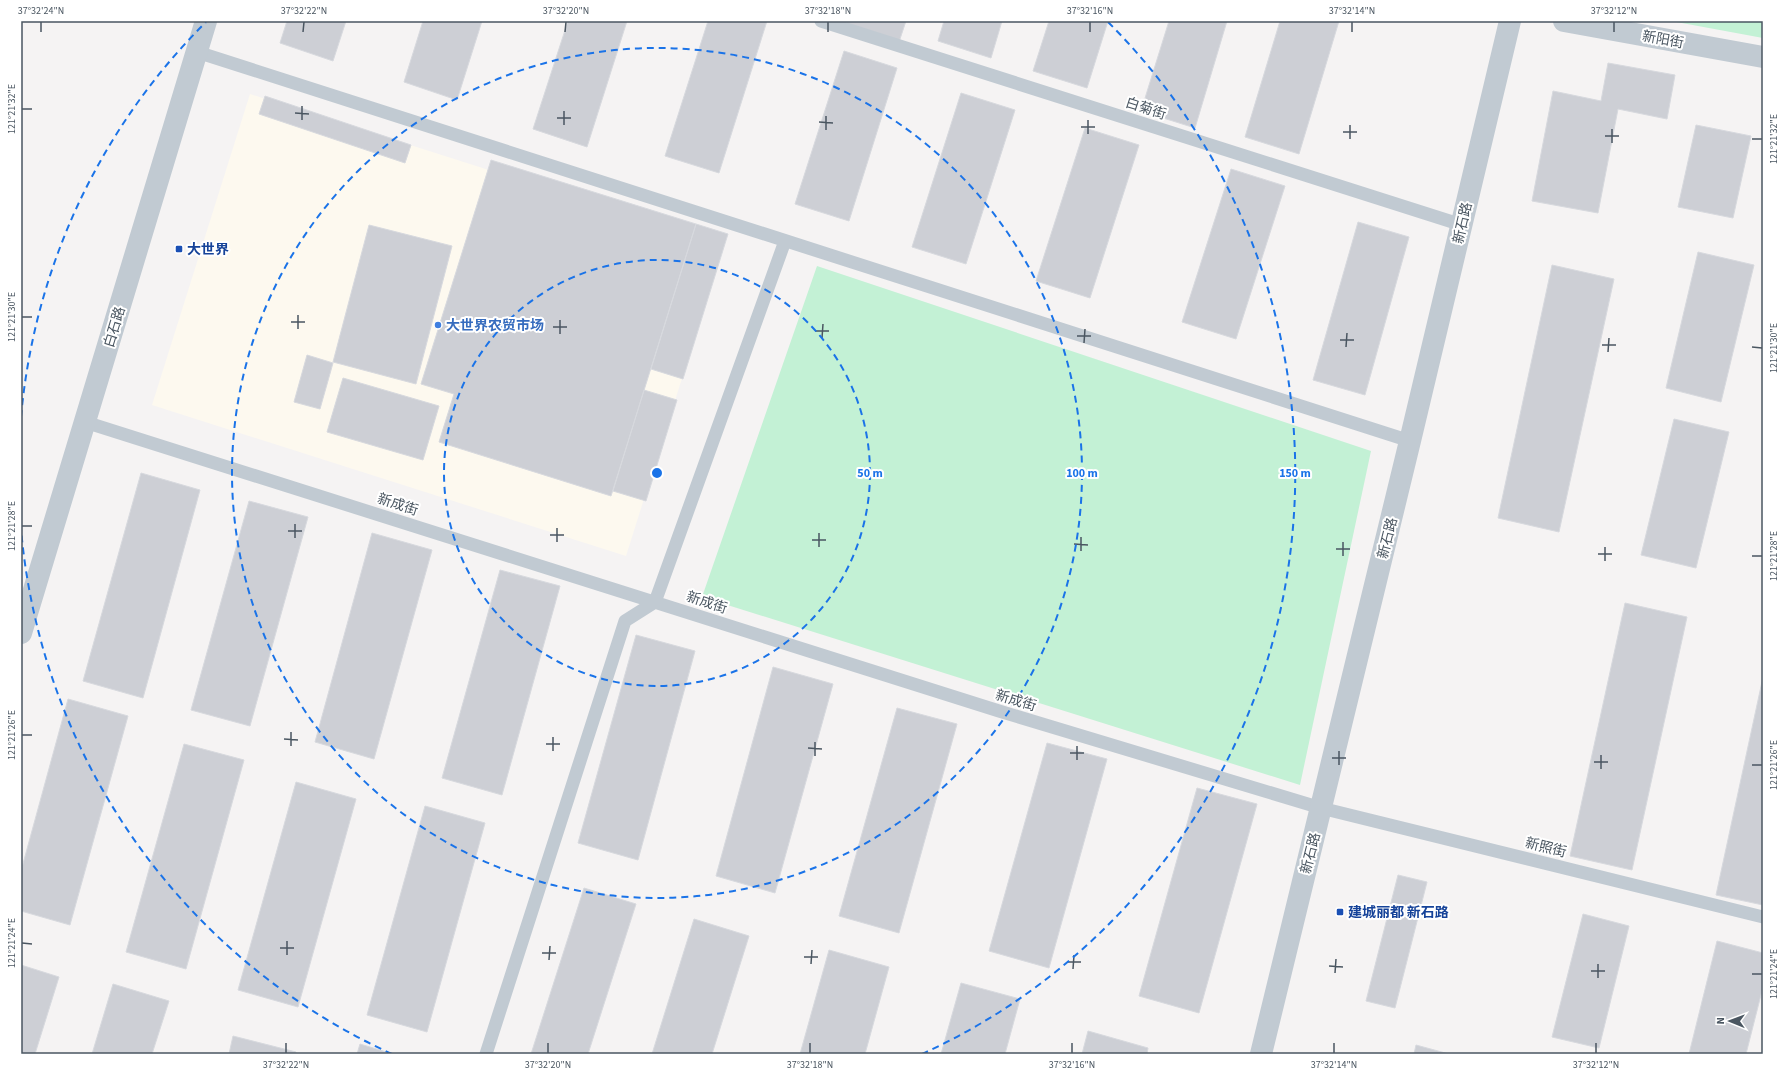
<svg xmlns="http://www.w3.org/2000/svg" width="1784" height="1075" viewBox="0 0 1784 1075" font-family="'Source Sans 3','Noto Sans SC',sans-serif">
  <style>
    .commercial { fill: #fdf9ef }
    .green { fill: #c3f1d5 }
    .building { fill: #cdcfd5; stroke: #d7d9de }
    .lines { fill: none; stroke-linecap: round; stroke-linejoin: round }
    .service { stroke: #c1cad2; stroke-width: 13 }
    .minor { stroke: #c1cad2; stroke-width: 22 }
    .tertiary { stroke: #c1cad2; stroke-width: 22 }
    .ticks { fill: none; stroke: #4a5661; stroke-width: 1.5 }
    .ring { fill: none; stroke: #1a73e8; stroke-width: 2; stroke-dasharray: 7 5 }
    .transit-dot { fill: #1a4fb4; stroke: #fff; stroke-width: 1.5 }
    .shop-dot { fill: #3f7fe0; stroke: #fff; stroke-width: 1.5 }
    .labels { text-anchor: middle; stroke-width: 4; stroke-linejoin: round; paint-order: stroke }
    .street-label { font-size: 14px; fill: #4a5661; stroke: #fff }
    .transit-label { font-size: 14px; font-weight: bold; fill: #164399; stroke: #fff; text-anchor: start }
    .shop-label { font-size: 14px; font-weight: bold; fill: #366cbe; stroke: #fff; text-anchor: start }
    .centre { fill: #1a73e8; stroke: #fff; stroke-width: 2 }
    .ring-label { font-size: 12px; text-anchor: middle; font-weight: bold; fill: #1a73e8; stroke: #fff; stroke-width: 4; stroke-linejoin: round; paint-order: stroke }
    .neatline { fill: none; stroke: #4a5661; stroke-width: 1.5 }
    .ticks-label { font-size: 10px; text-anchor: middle; fill: #4a5661 }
  </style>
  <rect width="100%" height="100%" fill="#f5f3f3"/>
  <path class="commercial" d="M250,94L724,245L626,556L152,405Z"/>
  <path class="green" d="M1671,21H1763V38Z
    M817,266L1371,451L1300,785L702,597Z"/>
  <path class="building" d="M287,21H346L333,61L280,43Z
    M423,21H482L457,100L404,82Z
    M568,21H627L587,147L533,129Z
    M708,21H767L719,173L665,156Z
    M847,21H906L899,42L845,26Z
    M944,21H1002L991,58L938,41Z
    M1049,21H1108L1087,88L1033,71Z
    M1169,21H1227L1195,128L1141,111Z
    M1280,21H1339L1299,154L1245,137Z
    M844,51L897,68L849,221L795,204Z
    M1608,63L1675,75L1667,119L1618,109L1598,213L1532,201L1553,91L1601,101Z
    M961,93L1015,110L966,264L912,247Z
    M265,96L411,145L405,163L259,114Z
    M1696,125L1751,136L1733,218L1678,207Z
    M1085,128L1139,145L1090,298L1036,281Z
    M491,160L696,224L611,496L439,442L454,394L421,384Z
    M1231,169L1285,186L1236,339L1182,322Z
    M1358,222L1409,237L1365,395L1313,380Z
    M696,224L728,234L683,379L651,369Z
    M369,225L452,246L416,384L333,362Z
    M1698,252L1754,265L1721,402L1666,388Z
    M1552,265L1614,279L1559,532L1498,518Z
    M307,355L333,363L320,409L294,402Z
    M343,378L439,406L423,460L327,432Z
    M644,390L677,400L646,501L613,491Z
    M1674,419L1729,432L1696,568L1641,555Z
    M141,473L200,490L143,698L83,681Z
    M249,501L308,517L250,726L191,710Z
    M372,533L432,550L374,759L315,742Z
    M500,570L560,586L502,795L442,778Z
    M1625,603L1687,617L1632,870L1570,856Z
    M636,635L695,651L638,860L578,843Z
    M773,667L833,684L775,893L716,876Z
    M1763,677V905L1716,895Z
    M68,699L128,716L70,925L21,911V871Z
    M897,708L957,724L899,933L839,916Z
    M1047,743L1107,759L1049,968L989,951Z
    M184,744L244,760L186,969L126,952Z
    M296,782L356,799L298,1007L238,990Z
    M1197,788L1257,804L1199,1013L1139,996Z
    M425,806L485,823L427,1032L367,1015Z
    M1398,875L1427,882L1395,1008L1366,1001Z
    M584,888L636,904L588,1054H531Z
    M1583,914L1629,926L1599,1048L1552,1037Z
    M694,919L749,936L712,1054H652Z
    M1717,941L1763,953V987L1746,1054H1689Z
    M829,950L889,967L865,1054H800Z
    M21,965L59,977L35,1054H21Z
    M961,983L1020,999L1005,1054H941Z
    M113,984L169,1001L152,1054H92Z
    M1088,1031L1148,1048L1147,1054H1082Z
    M233,1036L296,1052V1054H229Z
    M360,1044L393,1054H357Z
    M1416,1045L1449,1054H1414Z"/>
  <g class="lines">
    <path class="service" d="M821,21L1462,225
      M197,52L1410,441
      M85,422L999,711L1321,808L1763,917
      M486,1054L625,621L655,602L785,241"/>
    <path class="minor" d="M1564,21L1763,57"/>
    <path class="tertiary" d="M21,633L206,21
      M1261,1054L1410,441L1510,21"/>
  </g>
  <path class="ticks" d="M41,32V22M303,32L304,22M565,32L566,22M828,32V22M1090,32V22M1352,32V22M1614,32V22M22,109H32M295,113L309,114M557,118H571M302,120V106M819,122L833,123M564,125V111M1081,127H1095M826,130V116M1343,132H1357M1088,134V120M1605,136H1619M1350,139V125M1752,139H1762M1612,143V129M22,317H32M291,322H305M553,327H567M298,329V315M815,331H829M560,334V320M1077,336H1091M822,338L823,324M1340,340H1354M1084,343L1085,329M1602,345H1616M1346,347L1347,333M1752,347L1762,348M1608,352L1609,338M22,526H32M288,531H302M550,535H564M295,538V524M812,540H826M557,542V528M1074,544L1088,545M819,547V533M1336,549H1350M1081,551V537M1598,554H1612M1343,556V542M1752,556H1762M1605,561V547M22,735H32M284,739L298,740M546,744H560M291,746V732M808,748L822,749M553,751V737M1070,753H1084M815,756V742M1332,758H1346M1077,760V746M1594,762H1608M1339,765V751M1752,765H1762M1601,769V755M22,943L32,944M280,948H294M542,953H556M287,955V941M804,957H818M549,960L550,946M1067,962H1081M811,964L812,950M1329,966L1343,967M1073,969L1074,955M1591,971H1605M1335,973L1336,959M1752,974H1762M1598,978V964M286,1053V1043M548,1053V1043M810,1053V1043M1072,1053V1043M1334,1053V1043M1596,1053V1043"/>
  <g class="ring">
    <circle cx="657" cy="473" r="213"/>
    <circle cx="657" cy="473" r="425"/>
    <path d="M392 1054A638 638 0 0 1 21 529M21 417A638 638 0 0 1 206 22M1108 22A638 638 0 0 1 922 1054"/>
  </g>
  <g class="transit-dot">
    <rect x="175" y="245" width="8" height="8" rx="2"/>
    <rect x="1336" y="908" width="8" height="8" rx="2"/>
  </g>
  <circle class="shop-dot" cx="438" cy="325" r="4"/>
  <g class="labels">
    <g class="street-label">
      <text transform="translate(1663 39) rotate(10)" y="5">新阳街</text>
      <text transform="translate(1146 108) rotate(18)" y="5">白菊街</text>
      <text transform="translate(1462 223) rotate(-77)" y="5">新石路</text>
      <text transform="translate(114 327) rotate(-73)" y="5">白石路</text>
      <text transform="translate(398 504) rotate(18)" y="5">新成街</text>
      <text transform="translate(1387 538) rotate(-76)" y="5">新石路</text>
      <text transform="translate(707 602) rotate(18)" y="5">新成街</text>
      <text transform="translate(1016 700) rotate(17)" y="5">新成街</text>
      <text transform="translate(1546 847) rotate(14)" y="5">新照街</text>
      <text transform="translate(1310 853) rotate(-76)" y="5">新石路</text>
    </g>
    <g class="transit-label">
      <text x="187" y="254">大世界</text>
      <text x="1348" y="917">建城丽都 新石路</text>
    </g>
    <g class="shop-label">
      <text x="446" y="330">大世界农贸市场</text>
    </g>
  </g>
  <circle cx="657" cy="473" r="6" class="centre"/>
  <g class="ring-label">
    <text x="870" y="477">50 m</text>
    <text x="1082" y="477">100 m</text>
    <text x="1295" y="477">150 m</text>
  </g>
  <rect width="1784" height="1075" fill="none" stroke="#ffffff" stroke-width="44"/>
  <g transform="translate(1730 1021) rotate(271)" stroke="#ffffff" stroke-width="3" paint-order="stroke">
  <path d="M0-3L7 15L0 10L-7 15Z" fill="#4a5661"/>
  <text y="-6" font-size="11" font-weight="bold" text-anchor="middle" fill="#4a5661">N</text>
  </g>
  <rect x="22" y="22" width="1740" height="1031" class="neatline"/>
  <g class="ticks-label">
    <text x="41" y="14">37°32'24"N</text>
    <text x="304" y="14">37°32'22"N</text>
    <text x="566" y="14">37°32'20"N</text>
    <text x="828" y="14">37°32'18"N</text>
    <text x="1090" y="14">37°32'16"N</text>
    <text x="1352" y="14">37°32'14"N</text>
    <text x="1614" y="14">37°32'12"N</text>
    <text transform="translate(11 109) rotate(-90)" y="4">121°21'32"E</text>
    <text transform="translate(1773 139) rotate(-90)" y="4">121°21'32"E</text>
    <text transform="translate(11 317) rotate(-90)" y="4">121°21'30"E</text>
    <text transform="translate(1773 348) rotate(-90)" y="4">121°21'30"E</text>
    <text transform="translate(11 526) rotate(-90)" y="4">121°21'28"E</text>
    <text transform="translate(1773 556) rotate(-90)" y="4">121°21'28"E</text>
    <text transform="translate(11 735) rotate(-90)" y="4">121°21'26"E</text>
    <text transform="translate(1773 765) rotate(-90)" y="4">121°21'26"E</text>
    <text transform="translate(11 943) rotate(-90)" y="4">121°21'24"E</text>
    <text transform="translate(1773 974) rotate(-90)" y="4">121°21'24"E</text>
    <text x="286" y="1068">37°32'22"N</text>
    <text x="548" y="1068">37°32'20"N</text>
    <text x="810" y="1068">37°32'18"N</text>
    <text x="1072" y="1068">37°32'16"N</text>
    <text x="1334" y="1068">37°32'14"N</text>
    <text x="1596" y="1068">37°32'12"N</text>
  </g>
</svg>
